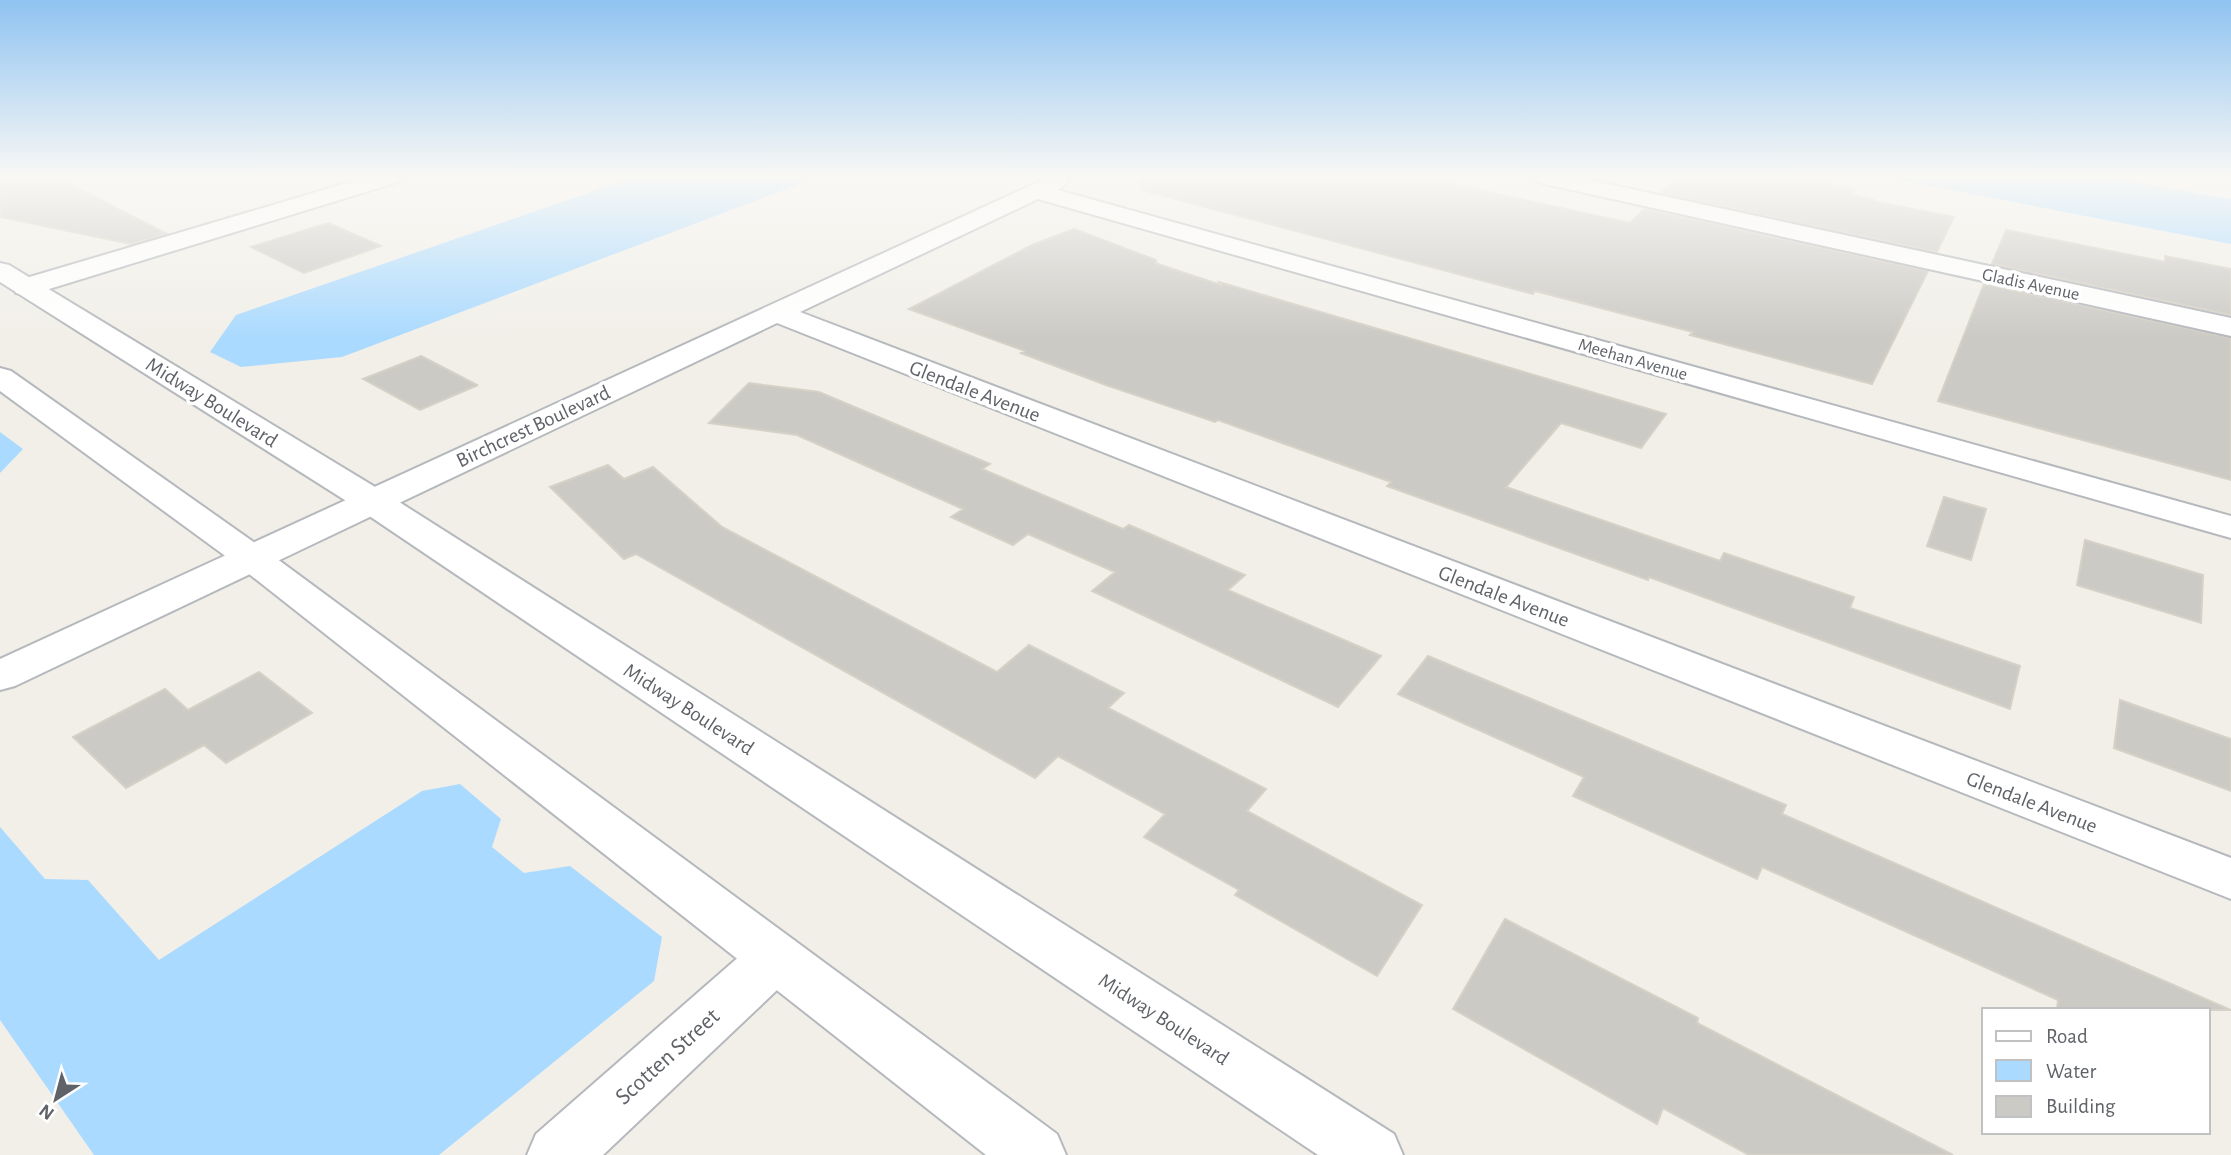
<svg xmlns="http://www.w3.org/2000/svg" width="2231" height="1155" viewBox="0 0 2231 1155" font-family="'Alegreya Sans',sans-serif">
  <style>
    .water { fill: #aadaff }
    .building { fill: #cccac5; stroke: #d6d1c6; stroke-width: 2 }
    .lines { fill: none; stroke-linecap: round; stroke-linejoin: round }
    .minor-casing { stroke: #b5b8bc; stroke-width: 4 }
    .tertiary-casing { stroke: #b5b8bc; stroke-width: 4 }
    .minor { fill: #fff; fill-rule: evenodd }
    .tertiary { fill: #fff; fill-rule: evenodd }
    .labels { text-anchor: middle; stroke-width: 7; stroke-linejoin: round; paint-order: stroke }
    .far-street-label { font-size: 18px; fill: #5f6368; stroke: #fff }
    .street-label { font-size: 21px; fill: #5f6368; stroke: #fff }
    .near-street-label { font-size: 24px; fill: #5f6368; stroke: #fff }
  </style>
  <rect width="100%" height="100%" fill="#f1efe8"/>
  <path class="water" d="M634,177H818L342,357L241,367L210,352L236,315Z
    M1883,177H2104L2231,199V244Z
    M0,432L23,449L0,473Z
    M460,784L501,819L492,847L524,873L570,866L662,937L654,981L439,1155H94L0,1020V827L45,879L88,880L159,960L422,791Z"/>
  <path class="building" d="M0,177H56L167,234L131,244L0,217Z
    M1142,177H1421L1630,223L1644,209L1928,271L1872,384L1690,335L1693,332L1535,291L1533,294L1141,190Z
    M1677,177H1793L1855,189L1852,195L1874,199L1873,201L1954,217L1937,252L1660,193Z
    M328,223L381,246L304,273L251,247Z
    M1074,229L1156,260L1155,263L1221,285L1219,282L1666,414L1641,448L1561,423L1506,487L1720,561L1724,553L1854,597L1850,608L2020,666L2010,709L1649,577L1648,580L1387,486L1391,482L1218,420L1215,422L1106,385L1021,353L1025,351L909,309L1032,245Z
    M2006,230L2165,262V256L2231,269V315L1992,264Z
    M1984,284L2231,338V480L1938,401Z
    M421,356L477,385H478L420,410L363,379Z
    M749,383L819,392L990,464L982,469L1123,529L1129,525L1245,575L1228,590L1381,656L1338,707L1092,591L1115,572L1028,534L1013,545L951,517L963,509L797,435L709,423Z
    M608,465L624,479L653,467L722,527L997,672L1029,645L1124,693L1108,708L1266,789L1247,811L1422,905L1377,976L1235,895L1239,890L1144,837L1165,814L1058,756L1035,778L636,554L624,559L550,487Z
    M1944,497L1986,509L1971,560L1927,546Z
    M2085,540L2203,575L2201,623L2077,585Z
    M1428,656L1786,805L1782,814L2231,1010H2057L2058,1000L1762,867L1757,879L1573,796L1584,777L1398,694Z
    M259,672L312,713L226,763L204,745L126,788L73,737L165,689L188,710Z
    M2120,700L2231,739V791L2114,748Z
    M1505,919L1698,1018L1697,1023L1953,1155H1749L1663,1108L1657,1124L1453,1009Z"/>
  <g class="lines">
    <g class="minor-casing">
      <path id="minor" d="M367,177H401L398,182L36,293L26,295L16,293L13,287L16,281Z
        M1049,177H1066L1069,181L1058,190L2231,516V538L1038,199L800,312L2231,858V899L777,323L15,686L0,690V659Z
        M1534,177H1575L2231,318V336L1545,184L1537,182Z
        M776,934L795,941L803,957L795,973L603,1155H527L536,1134L757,941Z"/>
    </g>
    <g class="tertiary-casing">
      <path id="tertiary" d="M0,263L9,265L385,493L1394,1134L1403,1155H1318L359,509L0,282Z
        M0,368L11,371L265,550L1057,1134L1066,1155H986L239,566L0,391Z"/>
    </g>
    <use href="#minor" class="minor"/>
    <use href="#tertiary" class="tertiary"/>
  </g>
  <linearGradient id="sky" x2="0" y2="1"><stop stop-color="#8fc3f1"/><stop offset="0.52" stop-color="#f9f8f5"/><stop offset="1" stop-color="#f9f8f5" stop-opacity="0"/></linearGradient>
  <rect width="2231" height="338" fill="url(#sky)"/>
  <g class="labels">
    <g class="far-street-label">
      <text transform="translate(2031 284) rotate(12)" y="6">Gladis Avenue</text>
      <text transform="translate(1633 359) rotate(16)" y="6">Meehan Avenue</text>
    </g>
    <g class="street-label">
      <text transform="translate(975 391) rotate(21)" y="7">Glendale Avenue</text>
      <text transform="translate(212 402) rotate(32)" y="7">Midway Boulevard</text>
      <text transform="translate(533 426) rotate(-25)" y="7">Birchcrest Boulevard</text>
      <text transform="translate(1504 596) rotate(21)" y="7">Glendale Avenue</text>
      <text transform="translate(689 709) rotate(33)" y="7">Midway Boulevard</text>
      <text transform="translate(2032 802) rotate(21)" y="7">Glendale Avenue</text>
      <text transform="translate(1164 1019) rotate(33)" y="7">Midway Boulevard</text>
    </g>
    <g class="near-street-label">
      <text transform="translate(667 1056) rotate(-42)" y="8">Scotten Street</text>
    </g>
  </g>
  <rect x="1982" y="1008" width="228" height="126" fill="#ffffff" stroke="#bfc1c3" stroke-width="2"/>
  <rect x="1996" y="1031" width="35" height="10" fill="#ffffff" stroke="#bfc1c3" stroke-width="2"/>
  <text x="2046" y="1043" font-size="21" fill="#5f6368">Road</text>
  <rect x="1996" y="1060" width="35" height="21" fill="#aadaff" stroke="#bfc1c3" stroke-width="2"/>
  <text x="2046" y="1078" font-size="21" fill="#5f6368">Water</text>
  <rect x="1996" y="1096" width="35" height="21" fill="#cccac5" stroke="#bfc1c3" stroke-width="2"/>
  <text x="2046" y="1113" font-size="21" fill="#5f6368">Building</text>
  <g transform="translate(56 1099) rotate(216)" stroke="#ffffff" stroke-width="5" paint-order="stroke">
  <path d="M0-5L12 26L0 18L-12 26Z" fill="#5f6368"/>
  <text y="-10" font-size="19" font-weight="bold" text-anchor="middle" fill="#5f6368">N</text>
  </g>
</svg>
